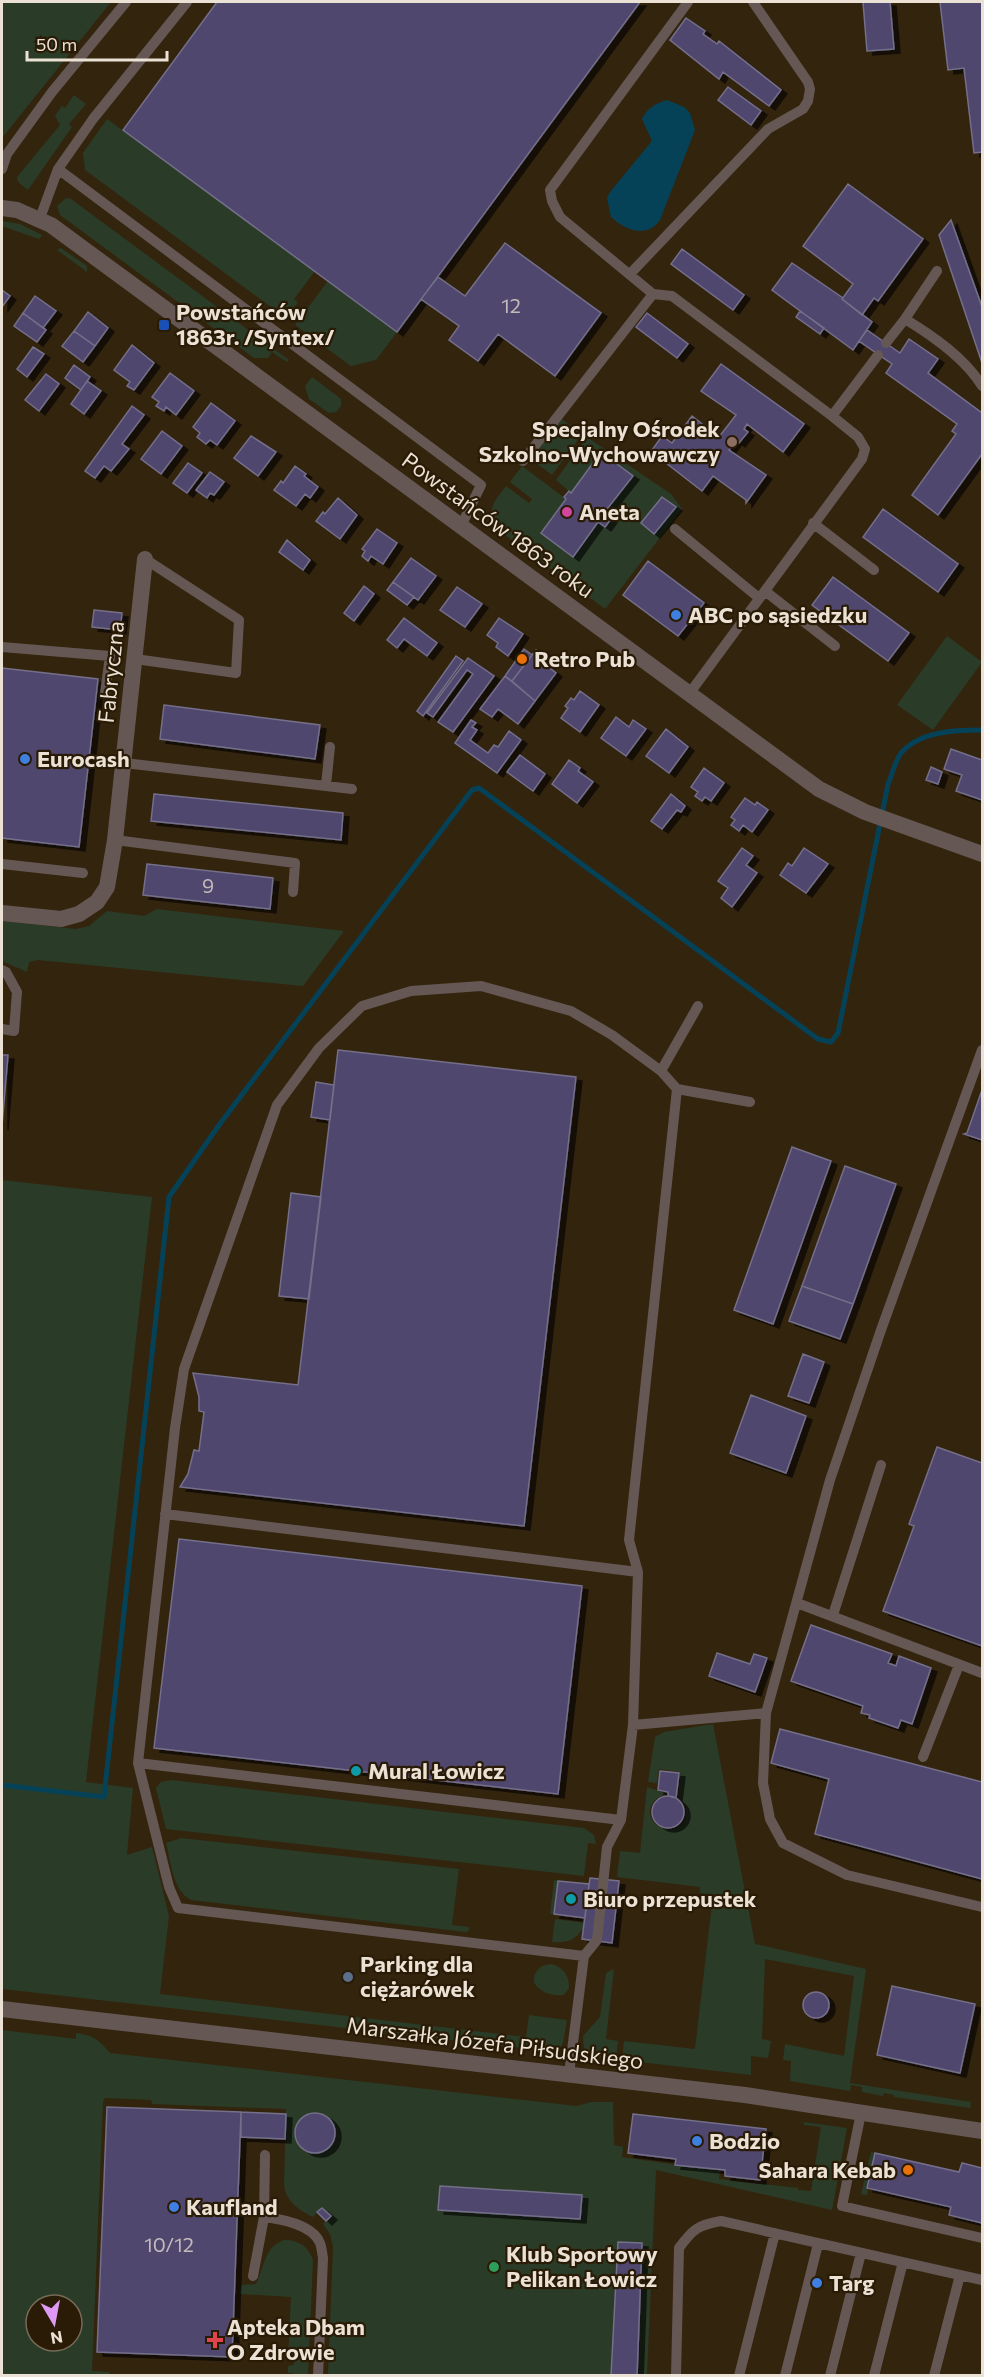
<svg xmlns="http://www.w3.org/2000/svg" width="984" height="2377" viewBox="0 0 984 2377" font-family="Commissioner,sans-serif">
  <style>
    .green { fill: #2a3c27; fill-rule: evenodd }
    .water { fill: #054258 }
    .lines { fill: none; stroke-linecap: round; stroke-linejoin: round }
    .stream { stroke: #054258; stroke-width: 5 }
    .building { fill: #4f466e; stroke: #746f8a; stroke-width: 1.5; filter: url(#shadow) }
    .service { stroke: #655854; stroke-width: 10 }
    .minor { stroke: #655854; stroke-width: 16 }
    .tertiary { stroke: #655854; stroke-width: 16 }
    .transit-dot { fill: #1a4fb4; stroke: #291b05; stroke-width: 2 }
    .education-dot { fill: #8d6e63; stroke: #291b05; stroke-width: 2 }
    .hotel-dot { fill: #d1479c; stroke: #291b05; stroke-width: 2 }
    .shop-dot { fill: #3f7fe0; stroke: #291b05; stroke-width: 2 }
    .food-dot { fill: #e8710a; stroke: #291b05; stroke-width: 2 }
    .culture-dot { fill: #0f9aa8; stroke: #291b05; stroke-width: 2 }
    .service-dot { fill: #5c6f8a; stroke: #291b05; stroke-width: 2 }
    .leisure-dot { fill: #2e9e5b; stroke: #291b05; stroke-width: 2 }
    .health-dot { fill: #e0444e; stroke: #291b05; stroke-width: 2 }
    .labels { text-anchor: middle; stroke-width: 4.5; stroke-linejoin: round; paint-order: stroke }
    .number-label { font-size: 20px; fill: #c4baba }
    .poi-label { font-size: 22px; font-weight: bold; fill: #ebe1d4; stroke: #291b05; text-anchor: start }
    .street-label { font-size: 22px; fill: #ebe1d4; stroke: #291b05 }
  </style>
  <defs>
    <filter id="shadow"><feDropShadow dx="6" dy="4" stdDeviation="0" flood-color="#0009"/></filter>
  </defs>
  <rect width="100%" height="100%" fill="#33240e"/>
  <path class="green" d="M2,2H111L2,138Z
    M74,95L86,104L69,124L72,127L28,190L18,182L17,177L60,125L55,116L62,106L65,108Z
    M107,119L315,271L294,299L298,302L286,318L85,170L83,153Z
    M66,198L71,199L289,360L287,362L272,352L268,358H254L60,215L57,206Z
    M2,221L20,224L42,235L39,239L2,226Z
    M61,248L87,266V272L57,250Z
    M328,281L397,332L376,360L351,366L295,325Z
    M312,377L341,399V406L336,412L329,413L309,399L305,386Z
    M559,417L582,434L552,475L528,457Z
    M587,437L671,494L682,509L605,609L493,526C488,506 495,501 506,486L529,503L532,499L510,482L522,466L566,499L573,556L598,522L605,527L611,520L603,514L601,452L571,493L556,480Z
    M947,636L982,662L933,730L897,705Z
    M157,909L344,931L303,986L38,960L29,962L27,972L2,961V921L76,929L89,926L107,911L144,916Z
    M2,1180L152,1197L86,1782L133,1788L127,1855L152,1847L169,1916L160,1994L526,2037L529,2015L567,2020L563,2043L557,2052L2,1989Z
    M713,1724L755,1944L866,1969L850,2083L971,2102L970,2108L894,2097V2095L884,2093L883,2096L862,2092V2087L851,2085L850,2091L790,2081L791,2061L783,2060L785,2044L844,2056L854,1976L765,1959L762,2039L771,2041L768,2058L751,2056V2075L622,2060L624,2041L695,2049L713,1895L700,1893V1887L617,1877L620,1851L640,1853L647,1787L666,1793C664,1795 659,1797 655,1800C634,1824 684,1845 686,1813C687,1806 683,1802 678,1797L680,1772L659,1769L657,1783L648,1782L655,1737L664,1732Z
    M171,1780L584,1828L594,1835L596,1844L588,1843L584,1876L166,1829L156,1788L161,1782Z
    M181,1838L459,1869L452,1925L469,1927V1930L466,1932L191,1900C172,1890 171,1861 166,1843Z
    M554,1880L558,1881L554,1914H550Z
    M555,1919L586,1923C578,1938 570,1944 552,1942Z
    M552,1964C564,1968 569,1975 569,1988L564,1995C552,1996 541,1993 534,1983C533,1971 541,1964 552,1964Z
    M614,1969L606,2039L618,2041L616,2059L587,2055L584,2050L583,2036L600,2017L606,1973Z
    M2,2030L76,2039V2033C93,2035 99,2040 110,2053L577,2106L591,2102H613L614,2145L623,2147L622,2157L720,2171L719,2179L798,2188V2190L811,2191L821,2127L804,2125V2122L847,2128L832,2210L656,2170L647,2375L328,2376L333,2247L330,2234L323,2224L331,2216L322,2207L313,2217C299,2210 285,2201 284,2184L286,2109L152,2104L151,2100L105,2098L103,2102L92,2371L109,2372V2375L2,2376ZM36,2305H72V2341H36Z
    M871,2152L875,2153L867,2195L861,2194Z
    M284,2240C299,2240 308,2246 313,2260L308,2375H293V2373H288V2366L294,2365V2360H288L291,2297L240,2294L241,2285L256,2284C264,2268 264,2247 284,2240Z"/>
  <path class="water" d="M667,100L684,107L690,113L695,130L660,220C646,239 625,230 611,217L607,198L610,192L652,141L642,119C647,108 655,104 667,100Z"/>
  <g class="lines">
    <path class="stream" d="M2,1785L104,1797L169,1197L219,1125L472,790L479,788L818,1039L831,1042L838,1033L888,784C892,775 895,761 901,753C920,731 956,730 982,730"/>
  </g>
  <path class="building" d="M217,2H640L397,332L123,130Z
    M863,2H890L894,49L867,51Z
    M940,2H982V152L974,153L964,68L948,70Z
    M686,18L705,31L703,34L717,44L719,41L781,90L769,106L723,72L719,79L670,40Z
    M728,87L761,111L751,125L718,100Z
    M848,184L923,239L878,301L874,298L862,315L842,299L853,284L803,246Z
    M951,220L982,307V363L939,235Z
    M505,243L601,313L555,376L498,334L478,361L449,340L459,326L421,299L438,277L465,296Z
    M682,249L744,295L733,310L671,264Z
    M792,263L843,298L842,299L872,322L853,350L772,290Z
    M2,290L10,296L2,307Z
    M35,296L56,311L43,328L23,313Z
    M800,311L824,328L820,334L796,317Z
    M88,312L108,328L95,346L74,331Z
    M23,313L46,330L37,342L14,326Z
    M647,313L688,344L677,358L636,327Z
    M867,330L900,353L909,339L938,359L928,373L982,413V454L938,515L912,495L956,434L952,431L957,424L886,373L892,364L859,341Z
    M74,331L95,346L83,362L62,346Z
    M132,345L154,363L134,390L127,386L130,382L114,370Z
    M33,347L44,354L27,377L17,369Z
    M721,364L804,424L783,452L747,424L744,429L748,432L739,443L736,440L729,450L766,475L746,503V500L713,476L702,491L653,453H650L662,436L672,443L692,416L719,437L736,415L701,391Z
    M74,365L90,377L81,390L65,378Z
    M170,373L194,391L176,415L166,407L164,411L156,406L159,402L152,397Z
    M46,374L59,384L39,411L25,400Z
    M87,381L101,391L84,414L71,404Z
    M211,403L235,421L217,445L210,440L206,444L197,437L200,433L193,427Z
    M132,406L144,415L122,444L129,449L111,471L104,466L95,478L85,471Z
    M162,431L182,446L161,474L141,459Z
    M251,436L276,452L258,476L234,458Z
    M601,452L633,476L603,514L611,519L605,527L598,522L573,557L541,533L566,499L564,497L569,491L571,493Z
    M188,463L202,473L187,493L173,483Z
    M295,466L306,474L304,476L318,487L310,498L305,494L296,506L274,490L281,481L283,483Z
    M210,472L224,482L214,495L210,493L207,498L196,490Z
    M662,497L676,507L654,534L641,523Z
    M338,498L357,515L340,539L316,521L323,512L325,514Z
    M883,509L958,564L938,592L863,537Z
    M377,529L397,543L383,564L371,556L368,561L362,556L365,551L362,549Z
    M287,540L310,560L303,570L279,552Z
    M411,558L436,576L418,600L393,582Z
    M648,561L704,603L678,636L623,595Z
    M833,577L909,633L888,661L812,605Z
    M393,582L414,597L407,605L387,590Z
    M364,586L374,594L354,621L344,613Z
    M457,587L482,604L465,627L440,610Z
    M94,610L122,613L120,630L92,627Z
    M404,618L437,643L427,656L404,639L397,648L387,640Z
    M499,618L523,634L508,656L496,647L498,643L487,635Z
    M524,649L532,655L512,681L505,676Z
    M536,650L550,659L546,665L556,673L535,701L512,681Z
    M456,656L463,661L423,716L417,711Z
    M468,658L494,676L453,732L438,722L473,674L467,670L433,717L427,713Z
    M2,668L98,679L79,847L2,838Z
    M505,676L535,701L518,724L498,709L492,717L480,709Z
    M580,691L599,705L580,732L561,718L568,708L565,706L571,698L574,700Z
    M164,705L320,725L315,759L160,739Z
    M616,717L629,727L633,720L646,729L626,756L601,738Z
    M471,720L476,723L472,727L477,730L470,740L488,753L494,745L498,747L509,731L521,740L497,773L455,743Z
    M666,729L688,747L669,773L646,756Z
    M951,749L982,760V800L956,791L962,775L944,769Z
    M520,755L545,774L533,791L507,772Z
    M569,760L580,768L578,771L593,782L577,803L552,784Z
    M931,767L942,772L938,784L926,780Z
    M704,768L724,783L711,801L705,797L702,801L695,796L698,792L691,787Z
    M154,794L343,813L341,840L151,821Z
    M671,794L685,806L681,812L677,810L662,829L651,821Z
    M745,798L755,805L757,802L768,810L752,832L743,825L739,831L731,825L735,820L731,817Z
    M742,848L753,856L746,865L757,873L732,907L721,898L728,888L718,881Z
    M804,848L828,864L806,893L780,875L788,863L792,866Z
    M147,864L273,878L270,909L143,895Z
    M338,1050L576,1077L524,1526L180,1487L188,1474L194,1450L199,1451L204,1412L199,1411V1397L193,1373L298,1385Z
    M2,1055H8L2,1126Z
    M316,1082L334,1085L330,1120L311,1117Z
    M982,1090V1140L964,1134L967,1133Z
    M792,1147L831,1161L773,1324L734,1310Z
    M845,1166L896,1184L853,1304L802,1286Z
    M291,1193L321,1197L309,1299L279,1296Z
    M802,1286L853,1304L840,1339L789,1321Z
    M803,1354L824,1362L809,1403L788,1396Z
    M751,1395L806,1416L786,1473L730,1453Z
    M937,1447L982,1463V1646L883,1611L914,1526L909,1524Z
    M179,1539L582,1586L558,1794L154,1748Z
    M811,1625L892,1654L888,1663L896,1666L899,1656L931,1668L912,1724L901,1720L898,1728L869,1718L870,1715L861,1713L863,1706L791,1681Z
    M717,1653L750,1664L754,1654L767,1658L755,1692L709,1676Z
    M780,1729L982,1782V1879L815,1834L829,1779L771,1763Z
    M660,1771L679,1773L676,1798L668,1796V1792L658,1790Z
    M652 1812a16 16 0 1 1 32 0a16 16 0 1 1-32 0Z
    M590,1878L619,1881L612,1943L582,1939Z
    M558,1881L589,1884L585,1918L554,1914Z
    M892,1986L975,2004L960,2073L877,2055Z
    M803 2005a13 13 0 1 1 26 0a13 13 0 1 1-26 0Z
    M107,2107L241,2112L232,2357L97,2352Z
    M241,2112L286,2114L285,2139L241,2137Z
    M295 2133a20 20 0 1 1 40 0a20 20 0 1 1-40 0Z
    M633,2114L766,2129L760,2180L725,2176V2170L675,2165L676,2159L628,2153Z
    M875,2153L959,2172L962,2163L982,2168V2223L949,2215L951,2207L867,2188Z
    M440,2186L582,2195L580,2219L438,2210Z
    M322,2208L331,2216L326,2221L317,2212Z
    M618,2242L642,2243L637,2376H611Z"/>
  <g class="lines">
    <path class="service" d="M2,169L7,154L52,92L126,2
      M58,169L481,485L461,526
      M40,218L58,169L93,119L187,2
      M630,274L768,129L803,109L808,101L810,89L808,82L753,2
      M653,294L560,217L552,201L550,190L688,2
      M905,319L937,271
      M886,343L905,319C933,336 965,358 982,386
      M523,461L653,294L672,296L832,416
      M813,523L874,570
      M675,529L759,598
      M765,591L835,646
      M2,647L110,656L105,693
      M135,659L236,673L239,620L145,559
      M689,694L862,459L865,449L858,437L832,416L878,355
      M124,763L352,789
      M326,785L330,747
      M115,840L295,863L293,892
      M2,864L83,873
      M2,970L6,972L17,992L14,1031L2,1029
      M982,1050L881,1330L830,1480L766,1713L763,1783L770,1819L783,1843L847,1875L982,1907
      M677,1089L750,1102
      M165,1514L638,1572
      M797,1603L982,1673
      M833,1615L881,1465
      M633,1725L766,1713
      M923,1757L959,1665
      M138,1763L169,1887L178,1908L584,1956
      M621,1820L138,1763L175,1428L184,1369L277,1105L319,1048L362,1006L411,991L481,986L571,1011L612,1035L661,1071
      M569,2074L584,1956L597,1940L607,1847L621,1820L633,1725L638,1572L629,1540L677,1089L661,1071L698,1006
      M861,2113L842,2206L982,2238
      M265,2155L264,2217C281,2219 313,2225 320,2243C322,2248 322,2253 323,2258L318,2376
      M253,2276L264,2217
      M676,2376L679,2248C693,2229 698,2225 721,2221L982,2280
      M739,2376L775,2233
      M785,2376L818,2244
      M830,2376L861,2253
      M874,2376L903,2262
      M934,2376L960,2275"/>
    <path class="minor" d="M2,208L17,210L51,225L819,789L865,812L982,854
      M2,913L61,919L79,914L97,902L107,887L115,840L145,559"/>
    <path class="tertiary" d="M2,2009L745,2095L982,2131"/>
  </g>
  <rect class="transit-dot" x="158" y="319" width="12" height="12" rx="3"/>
  <circle class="education-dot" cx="732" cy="442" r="6"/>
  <circle class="hotel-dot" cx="567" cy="512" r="6"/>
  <g class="shop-dot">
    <circle cx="676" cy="615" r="6"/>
    <circle cx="25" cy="759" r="6"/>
    <circle cx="697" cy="2141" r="6"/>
    <circle cx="174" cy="2207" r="6"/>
    <circle cx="817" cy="2283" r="6"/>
  </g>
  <g class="food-dot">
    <circle cx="522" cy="659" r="6"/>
    <circle cx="908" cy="2170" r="6"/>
  </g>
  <g class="culture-dot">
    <circle cx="356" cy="1771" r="6"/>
    <circle cx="571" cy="1899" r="6"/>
  </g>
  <circle class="service-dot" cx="348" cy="1977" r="6"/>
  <circle class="leisure-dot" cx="494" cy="2267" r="6"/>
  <path class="health-dot" d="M212 2331h6v6h6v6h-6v6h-6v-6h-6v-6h6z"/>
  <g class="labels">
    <g class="number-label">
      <text x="511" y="313">12</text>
      <text x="208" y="893">9</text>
      <text x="169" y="2252">10/12</text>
    </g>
    <g class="poi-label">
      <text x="176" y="320">Powstańców<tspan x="176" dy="25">1863r. /Syntex/</tspan></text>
      <text x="720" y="437" text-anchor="end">Specjalny Ośrodek<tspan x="720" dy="25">Szkolno-Wychowawczy</tspan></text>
      <text x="579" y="520">Aneta</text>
      <text x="688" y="623">ABC po sąsiedzku</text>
      <text x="534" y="667">Retro Pub</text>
      <text x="37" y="767">Eurocash</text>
      <text x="368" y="1779">Mural Łowicz</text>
      <text x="583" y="1907">Biuro przepustek</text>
      <text x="360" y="1972">Parking dla<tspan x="360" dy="25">ciężarówek</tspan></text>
      <text x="709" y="2149">Bodzio</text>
      <text x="896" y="2178" text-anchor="end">Sahara Kebab</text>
      <text x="186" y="2215">Kaufland</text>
      <text x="506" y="2262">Klub Sportowy<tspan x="506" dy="25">Pelikan Łowicz</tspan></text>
      <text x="829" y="2291">Targ</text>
      <text x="227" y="2335">Apteka Dbam<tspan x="227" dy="25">O Zdrowie</tspan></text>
    </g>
    <g class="street-label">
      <text transform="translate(498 525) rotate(36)" y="8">Powstańców 1863 roku</text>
      <text transform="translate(111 672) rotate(-84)" y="8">Fabryczna</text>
      <text transform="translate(495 2043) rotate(7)" y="8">Marszałka Józefa Piłsudskiego</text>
    </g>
  </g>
  <rect width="984" height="2377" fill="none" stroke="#ebe1d4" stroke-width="6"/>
  <g transform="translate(54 2323) rotate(170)"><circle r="28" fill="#291b05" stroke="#776a58" stroke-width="1.5"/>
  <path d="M0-4.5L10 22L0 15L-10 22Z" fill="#dd99f3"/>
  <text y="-9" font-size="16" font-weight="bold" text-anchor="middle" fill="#ebe1d4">N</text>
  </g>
  <path d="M27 51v9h140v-9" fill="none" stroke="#ebe1d4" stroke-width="3"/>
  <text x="36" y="51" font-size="18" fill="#ebe1d4" stroke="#291b05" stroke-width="4.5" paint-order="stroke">50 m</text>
</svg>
